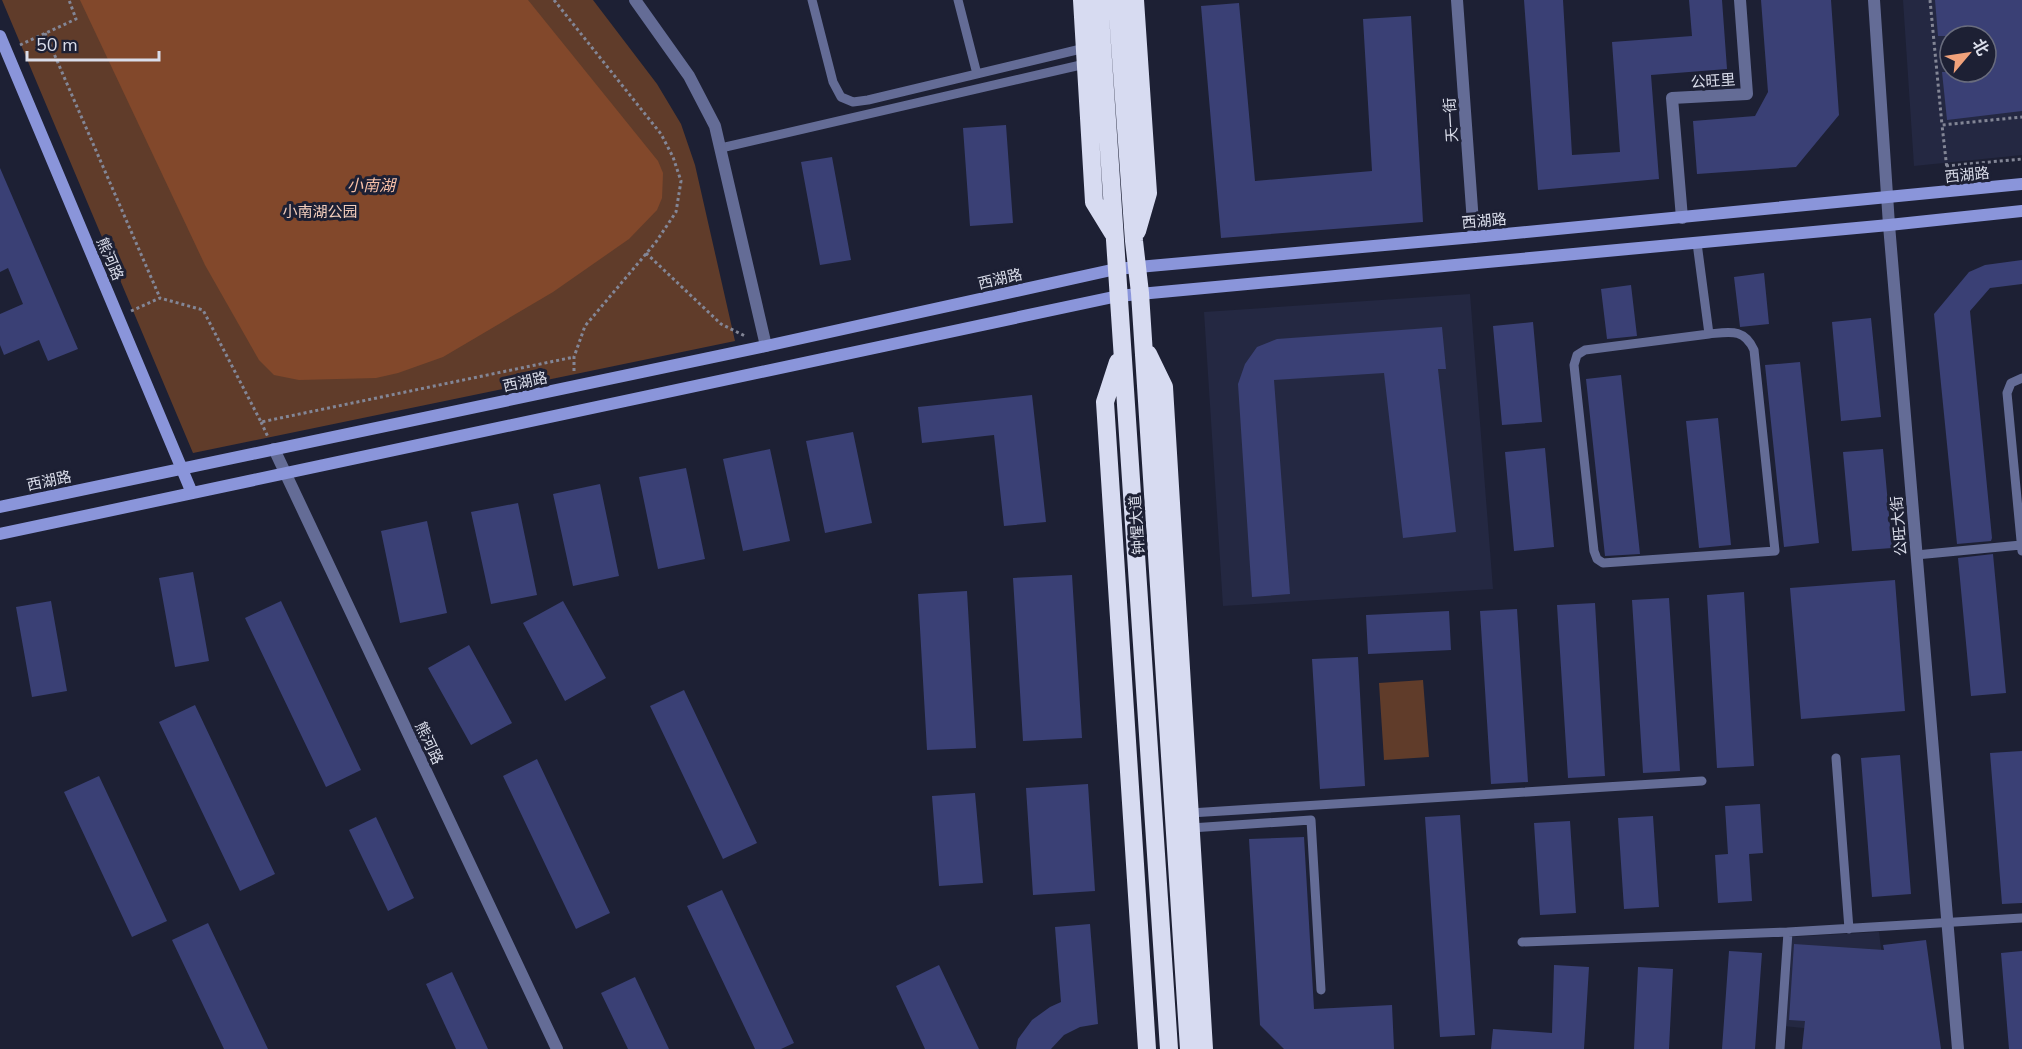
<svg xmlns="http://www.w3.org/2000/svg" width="2022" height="1049" viewBox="0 0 2022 1049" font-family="'Nunito Sans','Noto Sans SC',sans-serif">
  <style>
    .built { fill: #242842; fill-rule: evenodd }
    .green { fill: #603c2a }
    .water { fill: #82482b }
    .building { fill: #3a4075 }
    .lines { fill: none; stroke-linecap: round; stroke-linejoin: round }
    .path { stroke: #838696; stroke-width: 3; stroke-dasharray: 3 3; stroke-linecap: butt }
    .lane { stroke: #646c96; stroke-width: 9 }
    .street { stroke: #646c96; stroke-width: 12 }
    .secondary { stroke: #8a95da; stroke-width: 12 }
    .highway { stroke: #d7dbf1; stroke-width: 18 }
    .labels { text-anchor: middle; stroke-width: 6; stroke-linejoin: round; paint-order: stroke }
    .street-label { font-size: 15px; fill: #daddea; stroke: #1d2034 }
    .park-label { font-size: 15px; fill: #f3cebd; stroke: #1d2034 }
    .water-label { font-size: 16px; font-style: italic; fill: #f7c0a7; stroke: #1d2034 }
  </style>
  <rect width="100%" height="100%" fill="#1d2034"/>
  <path class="built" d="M1903,0H2022V155L1914,166ZM1950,36H1986V72H1950Z
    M1470,294L1493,589L1223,606L1204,312Z
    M1879,932L1890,1021L1876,1035L1783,1026L1789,937Z"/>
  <path class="green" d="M2,0H593L657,84L681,124L695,165L735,341L193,453Z
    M1423,680L1429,757L1384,760L1379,683Z"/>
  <path class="water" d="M80,0H528L658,161L663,173L662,198L657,210L629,239L553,292L443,357L398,373L376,378L299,380L274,375L259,360L205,265Z"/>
  <path class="building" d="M1524,0H1563L1572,155L1620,152L1612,42L1692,36L1689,0H1722L1727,69L1651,75L1659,179L1538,190Z
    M1761,0H1831L1839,115L1796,167L1697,174L1693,121L1755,116L1768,92Z
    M1935,0H2022V111L1947,120L1942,72H1986V36H1938Z
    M1239,3L1255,181L1372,171L1363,19L1411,16L1423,222L1221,238L1201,6Z
    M1006,125L1013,223L970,226L963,128Z
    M832,157L851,260L820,265L801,162Z
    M0,168L78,349L48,361L39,340L4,355L0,345V314L23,304L8,268L0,272Z
    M2022,260V284L1990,288L1970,311L1992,538L1991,541L1957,544L1934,314L1969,272L1985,265Z
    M1764,273L1769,324L1740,327L1734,277Z
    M1631,285L1637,336L1607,339L1601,289Z
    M1871,318L1881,417L1841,421L1832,322Z
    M1533,322L1542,422L1502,425L1493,326Z
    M1442,327L1446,369H1438L1456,532L1403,538L1384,373L1274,380L1290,594L1252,597L1238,384L1245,364L1257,347L1277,339Z
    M1800,362L1819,543L1784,547L1765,365Z
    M1621,375L1640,554L1605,556L1586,379Z
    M1032,395L1046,522L1004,526L994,435L922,443L918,407Z
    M1718,418L1731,545L1699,548L1686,421Z
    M853,432L872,523L825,533L806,441Z
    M1545,448L1554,547L1514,551L1505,452Z
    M770,449L790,541L743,551L723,459Z
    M1883,449L1892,548L1852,551L1843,452Z
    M686,468L705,559L658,569L639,477Z
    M600,484L619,576L573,586L553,494Z
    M518,503L537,595L491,604L471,512Z
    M427,521L447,613L400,623L381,531Z
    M1993,554L2006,693L1971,696L1958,558Z
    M193,572L209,661L175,667L159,578Z
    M1072,575L1082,738L1023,741L1013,578Z
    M1895,580L1905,711L1801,719L1790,588Z
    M967,591L976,748L927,750L918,594Z
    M1744,592L1754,766L1717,768L1707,595Z
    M1669,598L1680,771L1643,773L1632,600Z
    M51,601L67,691L32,697L16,607Z
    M281,601L361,770L326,787L245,618Z
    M563,601L606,678L565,701L523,623Z
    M1595,603L1605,776L1568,778L1557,605Z
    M1517,609L1528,782L1491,784L1480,611Z
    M1449,611L1451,650L1368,654L1366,615Z
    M469,645L512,723L471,745L428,668Z
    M1358,657L1365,786L1320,789L1312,659Z
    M684,690L757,843L723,859L650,706Z
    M195,705L275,874L240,891L159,722Z
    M2022,751V903L2002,904L1990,753Z
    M1900,755L1911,894L1872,897L1861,758Z
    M537,759L610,913L576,929L503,776Z
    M99,776L167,921L132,937L64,792Z
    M1088,784L1095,891L1033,895L1026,788Z
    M975,793L983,883L939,886L932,796Z
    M1760,804L1763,853L1749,854L1752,901L1718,903L1715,855L1728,854L1725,806Z
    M1460,815L1475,1035L1440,1037L1425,817Z
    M1653,816L1659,907L1624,909L1618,818Z
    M376,817L414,898L388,911L349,830Z
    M1570,821L1576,913L1540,915L1534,823Z
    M1304,837L1314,1009L1392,1005L1394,1049H1284L1260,1025L1249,839Z
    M722,890L794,1043L781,1049H755L687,906Z
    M208,923L268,1049H224L172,940Z
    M1090,924L1098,1024L1080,1027L1064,1035L1051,1049H1016L1018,1039L1032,1020L1050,1007L1061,1002L1055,927Z
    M1926,940L1941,1049H1802L1805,1021L1789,1020L1794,944L1884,950L1883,945Z
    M1729,951L1762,953L1755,1049H1722Z
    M2022,951V1049H2009L2001,953Z
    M939,965L979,1049H925L896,986Z
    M1554,965L1589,967L1584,1049H1491L1493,1029L1552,1033Z
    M1638,967L1673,969L1669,1049H1634Z
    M452,972L488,1049H456L426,984Z
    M635,977L669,1049H628L601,993Z"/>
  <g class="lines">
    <path class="path" d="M554,0L661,134L673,157L681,181L676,212L656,242L585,326L574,357V372
      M1930,0L1942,125
      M45,33L160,298
      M20,45L76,19L69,0
      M1946,166L2022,159
      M1948,178L1942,125L2022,117
      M646,253L721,324L745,336
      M131,311L160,298L203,310L261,422L574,357
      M261,422L268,437"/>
    <path class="lane" d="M812,0L833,82L841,97L853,102L868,100L1085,48
      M958,0L977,74
      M721,148L1085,64
      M1697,243L1709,334C1730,332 1744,328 1754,350L1775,551L1603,563L1597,559L1594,551L1574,365L1577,355L1585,350L1709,334
      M2022,378L2011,383L2007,393L2022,551
      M1916,555L2021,545
      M1836,758L1849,929
      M1190,813L1702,781
      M1191,828L1311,820L1321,990
      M1522,942L1788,932
      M1780,1049L1788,932L2022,918"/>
    <path class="street" d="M635,0L689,76L715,126L766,346
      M1457,0L1474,237
      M1874,0L1889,225L1958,1049
      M1682,218L1672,98L1747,94L1740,0
      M274,449L557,1049"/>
    <path class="secondary" d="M0,36L192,493
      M0,507L766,346L1116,269L1474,237L2022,184
      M0,534L1118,296L1889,225L2022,211"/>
    <path class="highway" d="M1082,0L1094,202L1113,233
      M1099,0L1169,1049
      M1117,0L1134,241L1140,293L1189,1049
      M1135,0L1148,193L1137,231
      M1148,354L1164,387L1204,1049
      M1118,362L1105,402L1147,1049"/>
  </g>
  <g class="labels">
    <g class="street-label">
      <text transform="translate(1713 81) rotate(-4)" y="5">公旺里</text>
      <text transform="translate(1451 120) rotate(-94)" y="5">天一街</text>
      <text transform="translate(1967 175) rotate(-6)" y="5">西湖路</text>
      <text transform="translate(1484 221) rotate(-5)" y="5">西湖路</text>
      <text transform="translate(110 259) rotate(67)" y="5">熊河路</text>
      <text transform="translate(1000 279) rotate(-13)" y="5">西湖路</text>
      <text transform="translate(525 382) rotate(-12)" y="5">西湖路</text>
      <text transform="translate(49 481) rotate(-12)" y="5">西湖路</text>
      <text transform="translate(1137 525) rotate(-94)" y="5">钟惺大道</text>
      <text transform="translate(1899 526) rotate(-95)" y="5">公旺大街</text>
      <text transform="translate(429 743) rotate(65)" y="5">熊河路</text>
    </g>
    <g class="park-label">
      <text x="320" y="217">小南湖公园</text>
    </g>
    <g class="water-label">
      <text x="371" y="191">小南湖</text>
    </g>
  </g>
  <g transform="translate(1968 54) rotate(61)"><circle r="28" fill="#1d2034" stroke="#696c7d" stroke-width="1.5"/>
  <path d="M0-4.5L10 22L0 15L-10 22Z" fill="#f1a27b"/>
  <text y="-9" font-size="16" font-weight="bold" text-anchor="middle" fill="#daddea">北</text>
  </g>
  <path d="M27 51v9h132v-9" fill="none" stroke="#daddea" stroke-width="3"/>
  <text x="36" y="51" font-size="18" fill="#daddea" stroke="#1d2034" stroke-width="4.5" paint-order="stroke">50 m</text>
</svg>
